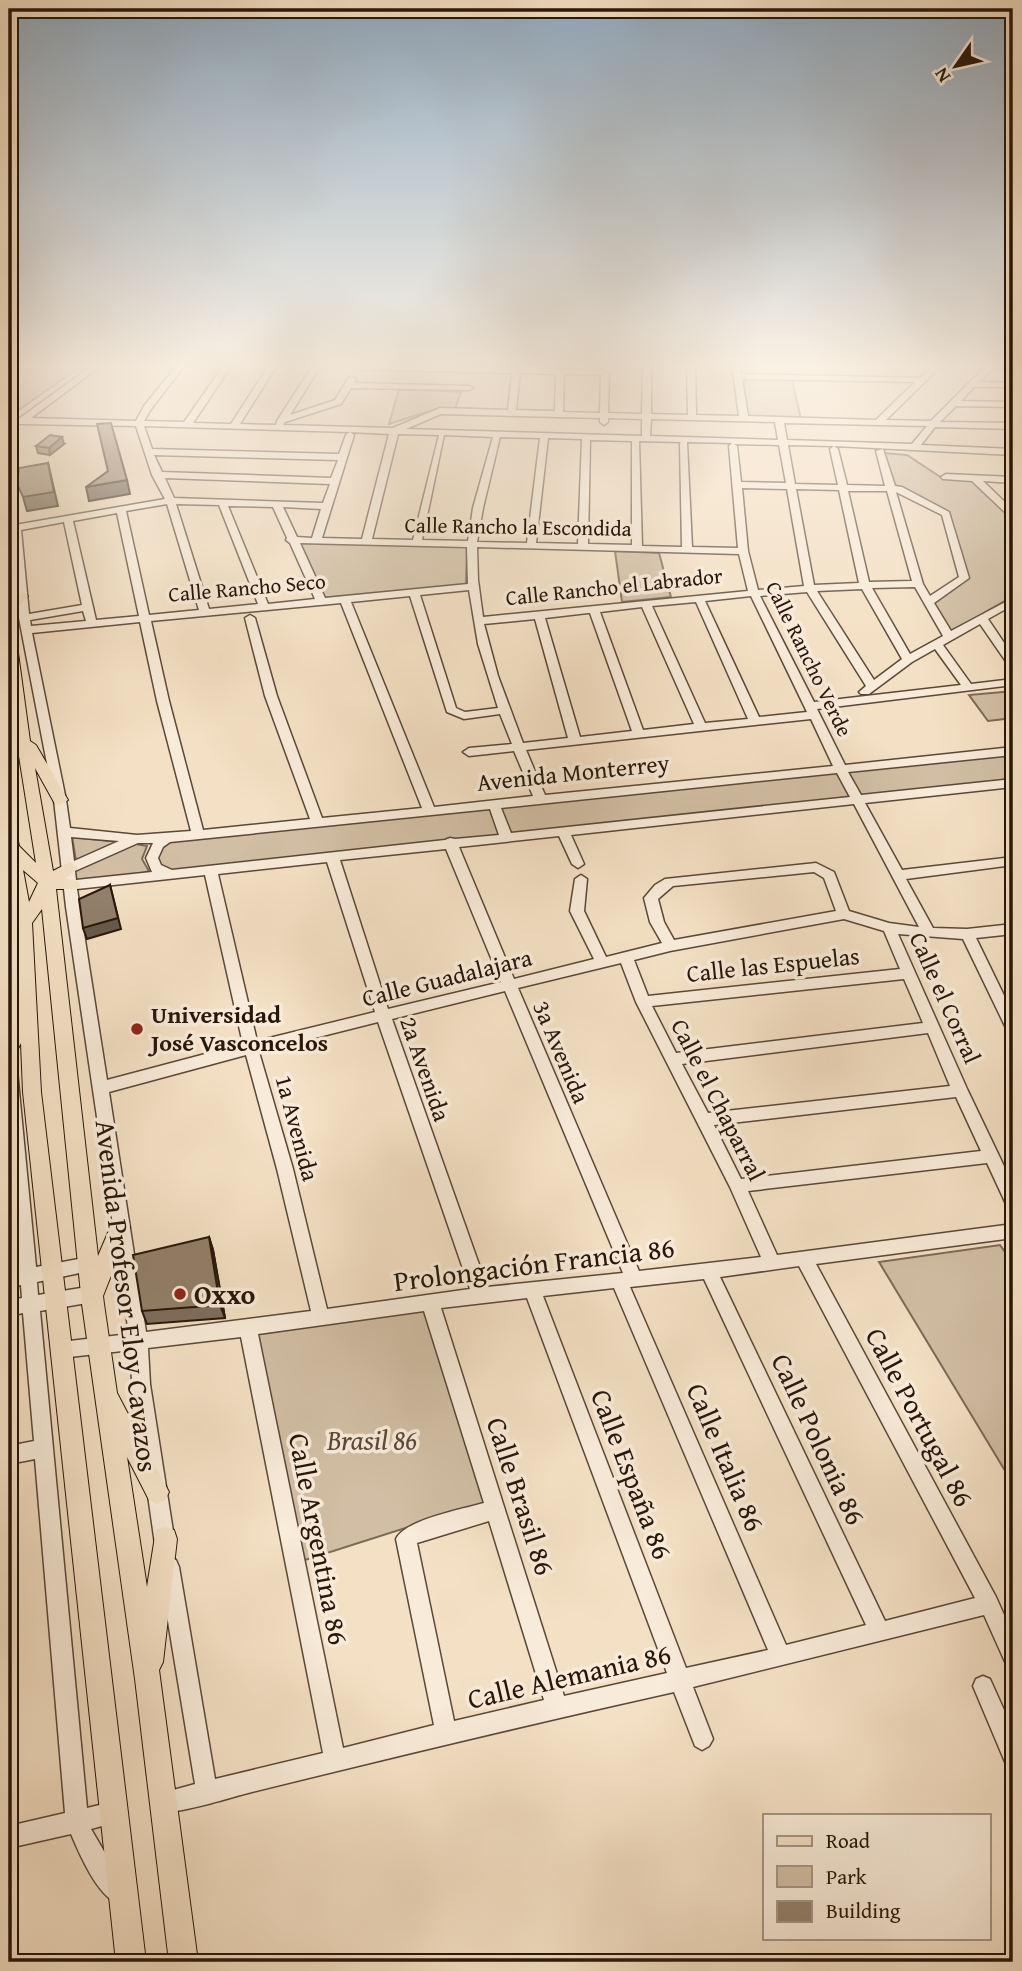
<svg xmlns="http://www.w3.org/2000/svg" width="1022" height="1971" viewBox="0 0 1022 1971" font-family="'Gentium Book Plus',serif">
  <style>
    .green { fill: #d1bea4; stroke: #7c6a56; stroke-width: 2 }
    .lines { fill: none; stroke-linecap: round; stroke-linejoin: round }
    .minor-casing { stroke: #5a4838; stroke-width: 3 }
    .major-casing { stroke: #271609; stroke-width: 2 }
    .minor { fill: #f8ebd9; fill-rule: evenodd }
    .major { fill: #f4e0c4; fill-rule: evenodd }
    .wall { fill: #7e6d5b; stroke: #271609; stroke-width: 2 }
    .shaded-wall { fill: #66594a; stroke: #271609; stroke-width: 2 }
    .building { fill: #927f6a; stroke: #271609; stroke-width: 2 }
    .poi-dot { fill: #8f2418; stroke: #f8ebd9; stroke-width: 2.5 }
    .labels { text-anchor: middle; stroke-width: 7; stroke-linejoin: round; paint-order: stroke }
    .far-street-label { font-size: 21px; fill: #271609; stroke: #f8ebd9 }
    .street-label { font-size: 24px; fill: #271609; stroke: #f8ebd9 }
    .poi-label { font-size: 24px; font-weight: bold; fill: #271609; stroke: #f8ebd9; text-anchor: start }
    .near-street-label { font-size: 28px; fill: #271609; stroke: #f8ebd9 }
    .near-poi-label { font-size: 28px; font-weight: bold; fill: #271609; stroke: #f8ebd9; text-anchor: start }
    .near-park-label { font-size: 28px; font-style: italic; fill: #5a4838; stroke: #f8ebd9 }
  </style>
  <rect width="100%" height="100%" fill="#f4e0c4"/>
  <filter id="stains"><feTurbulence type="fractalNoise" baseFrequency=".00286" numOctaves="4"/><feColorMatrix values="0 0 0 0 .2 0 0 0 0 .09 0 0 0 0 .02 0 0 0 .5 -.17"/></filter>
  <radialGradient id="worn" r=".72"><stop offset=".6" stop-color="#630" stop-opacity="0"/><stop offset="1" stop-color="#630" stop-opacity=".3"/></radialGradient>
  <path class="green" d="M63,365H82L12,415H9V372Z
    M743,378L792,380L801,419L748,417Z
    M399,389L461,392L455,409H436L389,424Z
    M883,453L907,455L942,478L971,479L1013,519V596L951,632L931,602L968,579L950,515L892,489Z
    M302,542L467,547L466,585L325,598L300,545Z
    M615,551L659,553L671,597L622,602Z
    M1013,691V718L988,721L969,695Z
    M1013,751V783L169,873L158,870L155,850L167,838Z
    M72,837L120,842L76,861Z
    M130,843L147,846L142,859L149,871L130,877L74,883L73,868Z
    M1000,1245L1013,1263V1484L879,1262Z
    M430,1309L487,1502L302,1561L254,1333Z"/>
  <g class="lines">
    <g class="minor-casing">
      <path id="minor" d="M93,365H102L31,418L136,421L144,406L177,365H185L151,409L144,421L184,422L224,365H232L193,423L231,424L269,365H277L240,424L276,425L277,421L313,365H321L290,415L335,400L349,377H352L356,379L354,383L469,386L473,388L469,390L351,388L341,404L285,422L283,425L393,428L440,408L508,410L512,373L355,369L354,367L358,365L601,370L609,374L608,413L642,414L643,365H651V414L688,415L687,365H695L696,415L739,416L732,365H740L741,374L920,378L934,365H942L886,420L931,421L984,368L974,367L973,365H1013V368H993L979,382L1013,383V387H974L961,401L1013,402V407L956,406L940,422L1013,423V429L935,427L921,445L1013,449V455L834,446L838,449L847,485L885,486L876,451L883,449L895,486L902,487L949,512L969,578L934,603L951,631L1013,598V605L988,619L1013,656V667L1009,666L980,624L943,645L971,684L1013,679V685L817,709L845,765L1013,747V755L848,772L861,795L1013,779V787L865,803L902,870L1013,857V865L906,879L933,928L967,929L1013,924V934L976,938L1013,1014V1033L1008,1032L1006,1028L963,939L898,934L968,1091L1013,1185V1208L1007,1206L987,1163L748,1191L777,1255L1013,1224V1238L816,1264L996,1597L1013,1635V1667L1006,1664L984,1615L693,1687L713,1739L709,1746L702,1750L695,1746L674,1692C531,1724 389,1758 248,1793C229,1798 170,1817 155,1811L152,1803L155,1795L195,1784L159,1567L162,1560L169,1557L176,1560L179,1567L215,1779L323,1753L241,1337L148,1348L150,1384L175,1544L172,1551L165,1554L158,1551L155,1544L132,1384L131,1350L61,1358L55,1356L52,1350L55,1344L61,1342L129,1334L66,907L54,800L19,618L11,531L9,532V526L165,499L152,475L136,426L21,424L9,423V417L20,418ZM520,373L556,374L555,411L516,410ZM564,374L601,375L600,413L563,412ZM742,379L915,382L876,420L748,416ZM441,414L600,418V422L604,425L608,422V418L642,419V436L406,429ZM651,419L775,422L778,440L650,436ZM784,423L927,426L912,444L787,440ZM144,426L350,432L346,435L339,454L152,449ZM350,432L389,434L362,539L322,538L354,435ZM398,434L439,435L413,540L372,539ZM444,435L493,437L473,508L468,541L422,540ZM500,437L540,438L527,543L477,542L483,508ZM548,438L582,439L578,544L536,543ZM590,440L632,441V545L588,544ZM639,441L681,442L680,444L682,547L642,546ZM687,442L732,443L729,446L738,548L692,547ZM734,444L779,445L786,483L741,482L737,446ZM788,445L834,446L830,449L838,485L795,484ZM154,455L338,460L331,478L162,472ZM165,478L330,484L323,503L174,498ZM742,488L787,489L804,586L758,590L748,551ZM796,489L839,490L859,583L814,585ZM848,491H887L912,581L869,582ZM896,492L942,515L959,577L930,596L923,584ZM167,504L199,610L149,615L126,511ZM176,504L219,505L258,604L209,609ZM228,506L273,507L287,538L286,540L290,543L315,599L268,604ZM283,507L321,509L312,538L297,537ZM117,513L139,616L96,620L73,521ZM64,522L82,605L29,614L21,530ZM300,543L467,547L468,584L325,598ZM477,547L739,554L748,591L483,617L478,580ZM915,587L943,636L910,654L872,588ZM862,589L902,659L874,680L817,591ZM469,590L478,644L498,708L465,712L456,708L420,595ZM807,592L866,686L859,692L861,694H869L912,662L935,649L961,685L814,702L760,596ZM410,596L447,712L464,719L500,714L512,744L469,748L463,752L469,756L514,751L533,796L434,807L351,602ZM751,596L807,712L759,717L705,601ZM696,602L748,719L705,723L652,606ZM341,603L422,808L322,818L277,696L255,618L250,615L245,618L265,696L310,819L203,830L169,701L151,621ZM642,607L694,724L643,730L600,612ZM83,611L86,621L31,626L30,620ZM588,613H590L632,731L580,737L545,618ZM535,619L568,738L523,743L498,676L484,624ZM140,622L157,701L191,831L137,835L70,828L66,800L32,633ZM811,719L833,766L545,795L526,750ZM837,773L850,797L511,833L501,808ZM854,804L919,927L889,923L849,911L834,872L816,863L665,879L655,885L644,898L650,922L662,943L606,957L584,911L587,879L581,875L575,879L570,911L594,959L514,979L459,847L559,836L572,864L578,868L584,864L571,835ZM490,809L499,835L455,839L450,838L445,840L172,870L161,865L158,858L163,847L170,842ZM71,837L119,841L74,861ZM138,843H153L146,858L152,872L76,880L75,871ZM446,849L501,982L388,1009L340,860ZM327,862L375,1012L257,1041L218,874ZM814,872L824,878L836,911L674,940L664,922L658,899L673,886ZM205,875L243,1044L107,1080L77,889ZM844,919L884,931L900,969L648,996L634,960L670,951ZM621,963L636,1002L730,1187L761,1257L639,1271L518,988ZM904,979L923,1023L676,1053L652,1006ZM505,991L623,1273L487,1287L392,1019ZM378,1022L470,1289L327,1309L293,1169L259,1052ZM928,1033L950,1086L708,1113L682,1064ZM246,1055L277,1169L311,1311L146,1332L109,1092ZM956,1097L981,1151L741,1179L714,1125ZM799,1266L975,1598L885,1621L720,1277ZM704,1279L866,1625L786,1645L630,1287ZM614,1288L768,1650L686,1668L543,1296ZM527,1298L667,1673L564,1696L441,1308ZM424,1311L484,1503C463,1509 404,1520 396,1539L434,1725L343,1748L258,1334ZM489,1521L544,1700L454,1721L417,1543Z
        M946,474L1013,477V483L983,481L1013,510V518L1010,517L972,481L943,479L941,477Z
        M9,1054L14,1056L16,1060L36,1267L89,1257L95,1259L97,1264L95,1269L89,1271L37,1282L38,1295L93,1286L99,1289L101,1294L99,1299L93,1302L40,1311L87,1808L116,1801L124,1804L127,1812L124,1820L91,1829L128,1892L125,1900L117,1903C97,1895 79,1853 71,1834L9,1848V1826L65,1813L35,1459L9,1464V1446L34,1441L23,1313L9,1316V1300L22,1298L21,1285L9,1287V1273L19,1270L9,1144Z
        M983,1676L990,1679L1013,1730V1765L1005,1762L973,1686L976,1679Z"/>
    </g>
    <g class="major-casing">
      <path id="major" d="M22,592L28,596L14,612L9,613V602Z
        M9,634L16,638L30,741L36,745L68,800L60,805L55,804L35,768L53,871L70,862L78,868L65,879L78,881L80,885L78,889H56L98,1256L113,1221L120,1218L127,1221L130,1227L103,1296L104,1304L117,1393L169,1492L165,1500L157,1504L149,1500L127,1457L147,1587L156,1530L165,1527L174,1530L177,1539L163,1662L159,1670L198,1962H169L135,1679L82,1304L42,909L32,923L41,1092L146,1962H116L23,1092L21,1043L15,1054L9,1056V1028L19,1005L17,948L9,952V933L16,923L9,879V826L15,827L19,846L36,863L9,693ZM23,870L38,883L29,902Z"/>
    </g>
    <use href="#minor" class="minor"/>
    <use href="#major" class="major"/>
  </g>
  <path class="wall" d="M64,444L50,455L38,453L36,446Z
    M209,1237L213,1250L225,1318L147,1324L142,1311Z"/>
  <path class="shaded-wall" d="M62,437L64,444L50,455L49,448Z
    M48,463L58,506L27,511L23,497Z
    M127,480L130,494L89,501L86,487Z
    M110,885L121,929L87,939L83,928Z
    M209,1237L213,1250L225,1318L220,1305Z"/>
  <path class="building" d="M111,423L127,480L86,487L108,471L97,424Z
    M50,435L62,437L49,448L36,446Z
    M48,463L54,492L23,497L17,484L19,468Z
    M110,885L118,918L83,928L79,899Z
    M209,1237L220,1305L142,1311L133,1255Z"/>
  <linearGradient id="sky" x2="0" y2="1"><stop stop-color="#91aac0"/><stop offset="0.57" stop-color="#faf1e4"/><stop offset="1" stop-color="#faf1e4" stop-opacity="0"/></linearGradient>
  <rect width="1022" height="641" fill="url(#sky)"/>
  <g class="poi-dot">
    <circle cx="137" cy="1029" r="7"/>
    <circle cx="180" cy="1294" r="7"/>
  </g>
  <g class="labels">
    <g class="far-street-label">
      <text transform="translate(518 527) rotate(1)" y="7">Calle Rancho la Escondida</text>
      <text transform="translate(614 587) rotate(-6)" y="7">Calle Rancho el Labrador</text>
      <text transform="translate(247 588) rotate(-5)" y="7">Calle Rancho Seco</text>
      <text transform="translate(809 659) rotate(64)" y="7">Calle Rancho Verde</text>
    </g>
    <g class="street-label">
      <text transform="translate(573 773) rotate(-6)" y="8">Avenida Monterrey</text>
      <text transform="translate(773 965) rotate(-6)" y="8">Calle las Espuelas</text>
      <text transform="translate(447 978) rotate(-14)" y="8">Calle Guadalajara</text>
      <text transform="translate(945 998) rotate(66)" y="8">Calle el Corral</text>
      <text transform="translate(561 1052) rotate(67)" y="8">3a Avenida</text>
      <text transform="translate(425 1069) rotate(71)" y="8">2a Avenida</text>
      <text transform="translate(718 1100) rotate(63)" y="8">Calle el Chaparral</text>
      <text transform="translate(297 1128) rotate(75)" y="8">1a Avenida</text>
    </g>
    <g class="poi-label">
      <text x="151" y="1023">Universidad<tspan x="151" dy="28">José Vasconcelos</tspan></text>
    </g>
    <g class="near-street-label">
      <text transform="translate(534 1264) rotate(-7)" y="10">Prolongación Francia 86</text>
      <text transform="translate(127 1296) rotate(83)" y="10">Avenida Profesor Eloy Cavazos</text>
      <text transform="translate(920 1417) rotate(62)" y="10">Calle Portugal 86</text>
      <text transform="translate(819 1439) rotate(65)" y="10">Calle Polonia 86</text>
      <text transform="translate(726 1457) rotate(67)" y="10">Calle Italia 86</text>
      <text transform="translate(632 1474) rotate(69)" y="10">Calle España 86</text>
      <text transform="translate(521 1496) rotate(72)" y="10">Calle Brasil 86</text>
      <text transform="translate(319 1539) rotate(79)" y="10">Calle Argentina 86</text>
      <text transform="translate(569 1676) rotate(-13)" y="10">Calle Alemania 86</text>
    </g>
    <g class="near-poi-label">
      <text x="194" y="1304">Oxxo</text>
    </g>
    <g class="near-park-label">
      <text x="372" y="1450">Brasil 86</text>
    </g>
  </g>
  <rect width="1022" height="1971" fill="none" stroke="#f4e0c4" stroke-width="35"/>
  <rect x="10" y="10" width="1001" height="1950" fill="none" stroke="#271609" stroke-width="3.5"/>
  <rect x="18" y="18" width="987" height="1936" fill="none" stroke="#271609" stroke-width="2"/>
  <rect x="763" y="1814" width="228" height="126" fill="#f8ebd9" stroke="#a49686" stroke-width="2"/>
  <rect x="777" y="1836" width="35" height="10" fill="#f4e0c4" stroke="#a49686" stroke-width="2"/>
  <text x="826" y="1848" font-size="21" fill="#271609">Road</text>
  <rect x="777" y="1866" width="35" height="21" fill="#d1bea4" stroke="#a49686" stroke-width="2"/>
  <text x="826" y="1884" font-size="21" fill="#271609">Park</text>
  <rect x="777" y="1901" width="35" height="21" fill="#927f6a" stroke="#a49686" stroke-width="2"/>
  <text x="826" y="1918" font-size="21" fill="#271609">Building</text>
  <g transform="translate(956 66) rotate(236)" stroke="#f8ebd9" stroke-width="5" paint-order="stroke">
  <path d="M0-5L12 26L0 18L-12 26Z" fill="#271609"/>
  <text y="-10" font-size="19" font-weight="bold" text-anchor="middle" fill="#271609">N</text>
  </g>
  <rect width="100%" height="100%" filter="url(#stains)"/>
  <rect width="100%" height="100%" fill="url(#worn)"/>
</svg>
